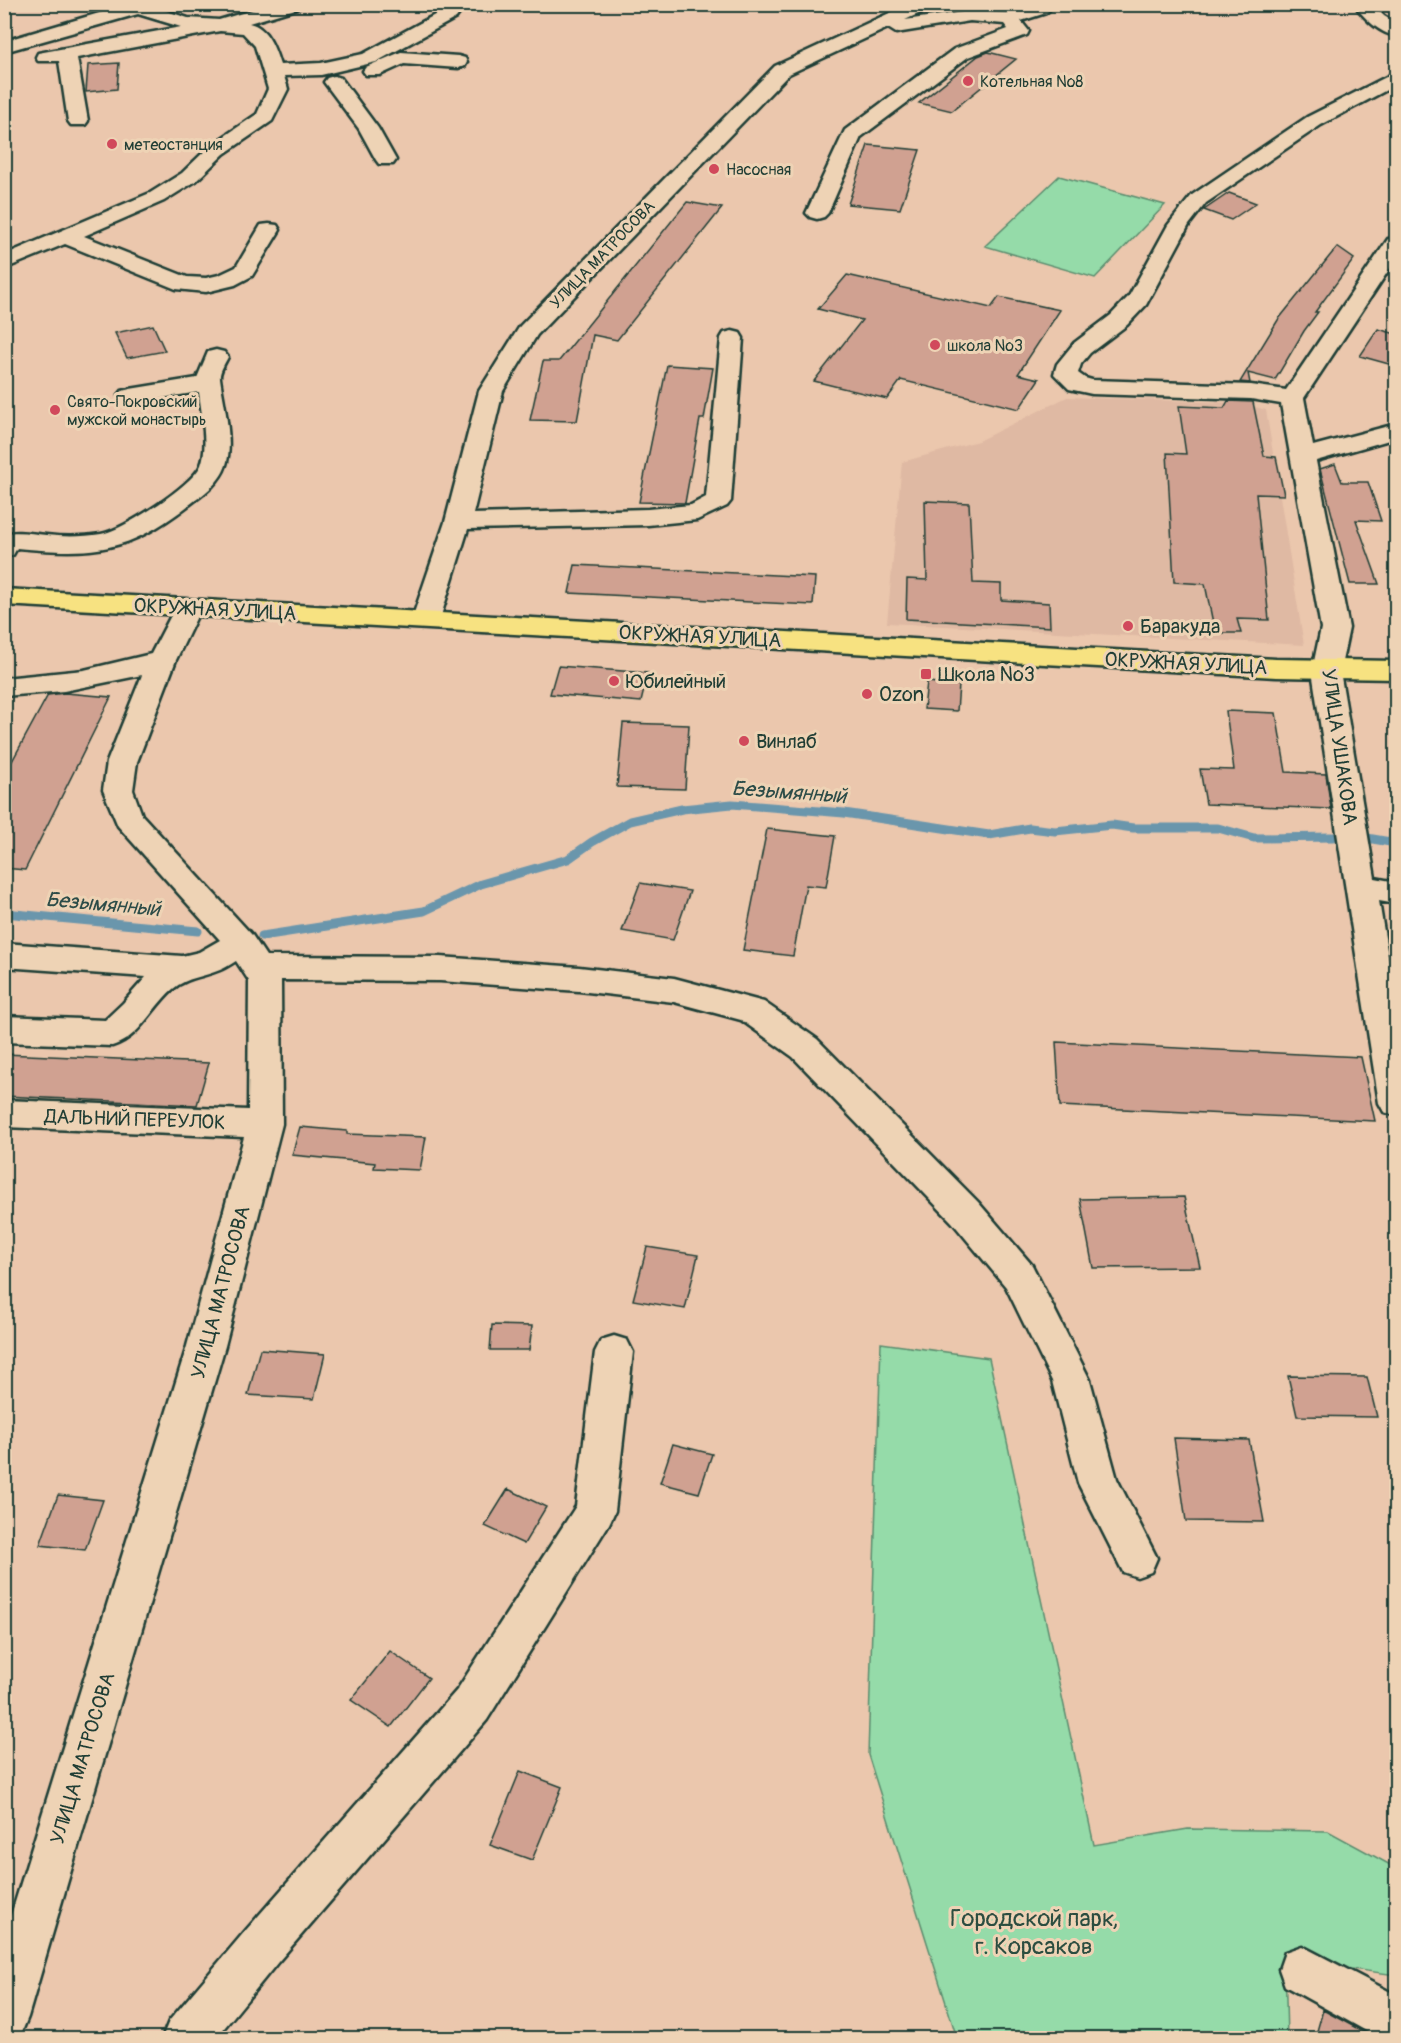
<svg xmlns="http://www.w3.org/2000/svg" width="1401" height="2043" viewBox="0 0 1401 2043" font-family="Pangolin,sans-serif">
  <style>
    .built { fill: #dfb9a3 }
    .green { fill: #95dba9; stroke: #5a8c6e; stroke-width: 1.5 }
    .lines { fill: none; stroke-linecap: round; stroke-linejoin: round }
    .stream { stroke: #6b96ac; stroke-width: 9 }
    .building { fill: #d0a191; stroke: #1f3d34; stroke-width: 1.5 }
    .minor-casing { stroke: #1f3d34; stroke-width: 5 }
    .major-casing { stroke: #1f3d34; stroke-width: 5 }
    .minor { fill: #eed3b5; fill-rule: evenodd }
    .major { fill: #f7e281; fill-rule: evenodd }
    .poi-dot { fill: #d1495b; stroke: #eed3b5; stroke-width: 2 }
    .labels { text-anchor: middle; stroke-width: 6; stroke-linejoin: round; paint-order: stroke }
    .far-poi-label { font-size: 16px; fill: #1f3d34; stroke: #eed3b5; text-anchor: start }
    .far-street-label { font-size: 16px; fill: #1f3d34; stroke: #eed3b5 }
    .street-label { font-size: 20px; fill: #1f3d34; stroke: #eed3b5 }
    .poi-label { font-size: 20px; fill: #1f3d34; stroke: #eed3b5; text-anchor: start }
    .water-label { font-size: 21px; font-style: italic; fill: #2c4c48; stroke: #eed3b5 }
    .near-park-label { font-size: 24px; fill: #2b4d40; stroke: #eed3b5 }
  </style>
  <rect width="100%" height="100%" fill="#ebc7ad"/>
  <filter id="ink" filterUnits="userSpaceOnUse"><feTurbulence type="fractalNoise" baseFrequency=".0167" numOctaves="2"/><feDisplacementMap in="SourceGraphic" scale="12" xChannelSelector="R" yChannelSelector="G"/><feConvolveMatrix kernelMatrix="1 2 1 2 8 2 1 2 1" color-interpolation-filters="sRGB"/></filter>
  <g filter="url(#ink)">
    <path class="built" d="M1067,397L1241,403L1266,410L1304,645L887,623L902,462L978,441Z"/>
    <path class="green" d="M1059,176L1165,205L1095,278L985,246Z
      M881,1343L989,1358L1094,1845L1188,1829L1328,1831L1396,1868V1975L1285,1960L1287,2038H957L868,1755Z"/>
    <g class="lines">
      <path class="stream" d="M1367,838L1396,843
        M4,913L198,931
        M262,936L424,911L481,884L568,859L592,842L630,821L682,809L732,804L844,813L989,835L1030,828L1055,831L1112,825L1133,828H1218L1254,838L1333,837"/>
    </g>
    <path class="building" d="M988,52L1016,59L952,111L919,103L978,56Z
      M119,63L117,89L86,92L88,65Z
      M868,145L920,150L900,209L848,204Z
      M1229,193L1256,203L1231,220L1204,210Z
      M687,202L722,208L617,340L593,335L577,421L530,420L543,361H559Z
      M1337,247L1354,259L1315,312H1318L1304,331L1275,380L1248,373L1250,383L1240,382L1278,320Z
      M847,275L991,308L999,297L1060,310L1018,374L1039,379L1019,409L901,380L887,399L814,381L862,320L818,309Z
      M153,325L165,351L127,358L115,333Z
      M1378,329L1396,334V366L1360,356Z
      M667,365L713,368L704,419H700L685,503L639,502Z
      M1228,401L1253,402L1264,456L1276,457L1284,495L1256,494L1269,620L1237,619L1241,633H1215L1205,584L1174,582L1167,453L1186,454L1179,406L1224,408Z
      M1335,464L1342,482H1368L1381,521L1356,520L1379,584H1350L1320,469Z
      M925,501L969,503L973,583L1001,584V600L1049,603L1050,627L906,619L907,579L927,580Z
      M575,565L815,577L813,605L569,593Z
      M558,666L648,673L641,702L550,694Z
      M927,682L959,685L957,711L924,709Z
      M65,693L111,697L25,870L4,868V776L48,695Z
      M1226,711L1276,713L1286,772L1326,774L1331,809L1206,804L1200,769L1234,770Z
      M623,723L689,725L685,789L617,787Z
      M767,829L835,836L826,887L806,885L793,956L743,950Z
      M640,883L690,891L673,940L622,931Z
      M1056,1042L1361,1057L1375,1121L1060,1106Z
      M4,1054L209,1063L197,1105L4,1096Z
      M300,1127L347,1131V1134L426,1137L420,1170L374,1168L375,1163L292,1155Z
      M1184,1197L1200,1267L1093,1268L1080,1199Z
      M647,1247L698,1255L685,1309L633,1300Z
      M492,1325L532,1326L529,1350H490Z
      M260,1349L325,1354L314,1399L248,1395Z
      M1288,1376L1367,1377L1377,1417L1297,1416Z
      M1174,1438L1249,1440L1264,1522L1186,1521Z
      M673,1444L712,1454L699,1493L660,1483Z
      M508,1489L546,1507L524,1544L485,1526Z
      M58,1495L103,1500L85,1550L40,1545Z
      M390,1651L429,1678L391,1727L351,1700Z
      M520,1771L562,1787L532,1860L490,1845Z
      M1323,2010L1375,2038H1315Z"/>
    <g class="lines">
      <g class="minor-casing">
        <path id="minor" d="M130,4H160L157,8L188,18L219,20L272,4H302L299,8L249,23C268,27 275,49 280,65L321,63L363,54L444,10H456L459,14L456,18L376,62L321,75L284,76L288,89L272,121L224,154L196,181L164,201L84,236L187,277L206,278L219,275L236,267L261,225L269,224L277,225L280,230L252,276L235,285L206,292L176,289L65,244L4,269V255L150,193L182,173L210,146L257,114L268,89L255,46L243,33L220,31L77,58L88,121L85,125H71L68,121L59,61H38L36,57L38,53L181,27L138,14L4,52V41Z
          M909,4H934L931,8L905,20L970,11L1008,13L1035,4H1056L1046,13L1021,21L1029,31L1027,35L968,57L861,137L828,213L824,217L817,219L810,217L806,213L845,130L954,49L1008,29L1004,24L970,21L896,33L888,28L789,74L537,335L503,391L473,514L648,509L691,505L706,497L721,338L724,333L732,331L740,333L743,338L731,501L727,506L697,520L648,525L468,529L440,619L436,625L426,627L416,625L412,619L445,522L479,391L520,326L775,66Z
          M1354,4H1373L1384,16L1396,23V36C1379,33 1364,18 1354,4Z
          M401,52L458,56L465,58L467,62L465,66L458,68L404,64L380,75H366L363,71L366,67Z
          M1396,72V85L1321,125L1206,203L1189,225L1146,305L1127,325L1090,353L1081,364L1078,373L1085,378L1092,380L1251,385L1286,390L1388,239L1396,238V259L1304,398L1313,446L1396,424V438L1316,461L1349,628L1340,671L1375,878L1396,882V904L1379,901L1396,1005V1116L1384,1112L1379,1103L1312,671L1321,628L1281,404L1251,399L1092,394L1069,389L1054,374L1057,364L1074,343L1111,315L1129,296L1168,225L1192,195L1307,117Z
          M334,76L341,78L378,128L396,160L393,164H379L376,160L359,129L324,82L327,78Z
          M216,350L224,352L228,357C225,363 219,372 220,378C223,401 234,442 226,465C220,483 204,494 189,505C127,553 94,555 17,548L13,555L4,557V534C17,530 33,534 46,535C63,537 84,537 101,534C122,531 193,485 201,465C209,445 201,412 199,392L130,403L122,401L118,396L122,391L130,389L197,378L208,352Z
          M188,600L198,602L201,608L176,660L137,762L133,790L142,815L252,935L266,956L440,957L579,967L674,978L764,1002L817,1039L978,1202L1032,1265L1090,1380L1117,1479L1157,1558L1151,1572L1137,1577L1123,1572L1078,1483L1052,1381L1006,1287L952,1222L793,1057L741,1020L674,1002L579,991L440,981L281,980L282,1124L225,1346L28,2017L21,2034L4,2038V1938L187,1346L244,1137L4,1127V1100L248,1110L249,981L236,961C231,964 225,968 220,970C204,977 187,977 173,989C151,1008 141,1037 112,1046L4,1042V1016L105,1020L123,1003L146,977L4,967V943L182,956L199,952L220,940L118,826L103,790L107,762L142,675L64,691L4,696V678L84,670L151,654L178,602Z
          M614,1336L627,1340L633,1352L615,1511L609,1524L487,1720L278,1962L216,2038H162L169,2021L246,1930L457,1690L576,1506L595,1352L601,1340Z
          M1302,1946L1396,1995V2038H1379L1285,1986L1279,1969L1285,1952Z"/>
      </g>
      <g class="major-casing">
        <path id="major" d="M4,589L1276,659L1396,661V679L1276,677L4,605Z"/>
      </g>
      <use href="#minor" class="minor"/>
      <use href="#major" class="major"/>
    </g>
  </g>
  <g class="poi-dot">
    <circle cx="968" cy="81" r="6"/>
    <circle cx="112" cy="144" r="6"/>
    <circle cx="714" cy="169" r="6"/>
    <circle cx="935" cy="345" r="6"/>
    <circle cx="55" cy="410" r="6"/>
    <circle cx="1128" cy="626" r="6"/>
    <rect x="920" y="668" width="12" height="12" rx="3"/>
    <circle cx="614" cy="681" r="6"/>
    <circle cx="867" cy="694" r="6"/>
    <circle cx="744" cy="741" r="6"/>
  </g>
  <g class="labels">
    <g class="far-poi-label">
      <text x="980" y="87">Котельная №8</text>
      <text x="124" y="150">метеостанция</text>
      <text x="726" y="175">Насосная</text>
      <text x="947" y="351">школа №3</text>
      <text x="67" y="407">Свято-Покровский<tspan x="67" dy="18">мужской монастырь</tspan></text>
    </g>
    <g class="far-street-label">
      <text transform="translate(602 254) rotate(-46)" y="6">УЛИЦА МАТРОСОВА</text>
    </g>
    <g class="street-label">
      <text transform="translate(215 609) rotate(3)" y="7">ОКРУЖНАЯ УЛИЦА</text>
      <text transform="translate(700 636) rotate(3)" y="7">ОКРУЖНАЯ УЛИЦА</text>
      <text transform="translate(1186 663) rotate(3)" y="7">ОКРУЖНАЯ УЛИЦА</text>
      <text transform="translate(1340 747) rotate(82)" y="7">УЛИЦА УШАКОВА</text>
      <text transform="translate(135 1119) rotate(2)" y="7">ДАЛЬНИЙ ПЕРЕУЛОК</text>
      <text transform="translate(220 1292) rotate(-75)" y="7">УЛИЦА МАТРОСОВА</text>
      <text transform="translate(82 1758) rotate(-73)" y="7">УЛИЦА МАТРОСОВА</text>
    </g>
    <g class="poi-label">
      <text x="1140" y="633">Баракуда</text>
      <text x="938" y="681">Школа №3</text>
      <text x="626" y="688">Юбилейный</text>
      <text x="879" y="701">Ozon</text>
      <text x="756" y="748">Винлаб</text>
    </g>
    <g class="water-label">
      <text transform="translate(789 792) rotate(4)" y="7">Безымянный</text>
      <text transform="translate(103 904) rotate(5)" y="7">Безымянный</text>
    </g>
    <g class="near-park-label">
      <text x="1034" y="1926">Городской парк,<tspan x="1034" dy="28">г. Корсаков</tspan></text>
    </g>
  </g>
  <rect width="1401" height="2043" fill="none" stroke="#eed3b5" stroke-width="24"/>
  <rect x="12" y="12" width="1377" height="2019" fill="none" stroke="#1f3d34" stroke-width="2" filter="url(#ink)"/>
</svg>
